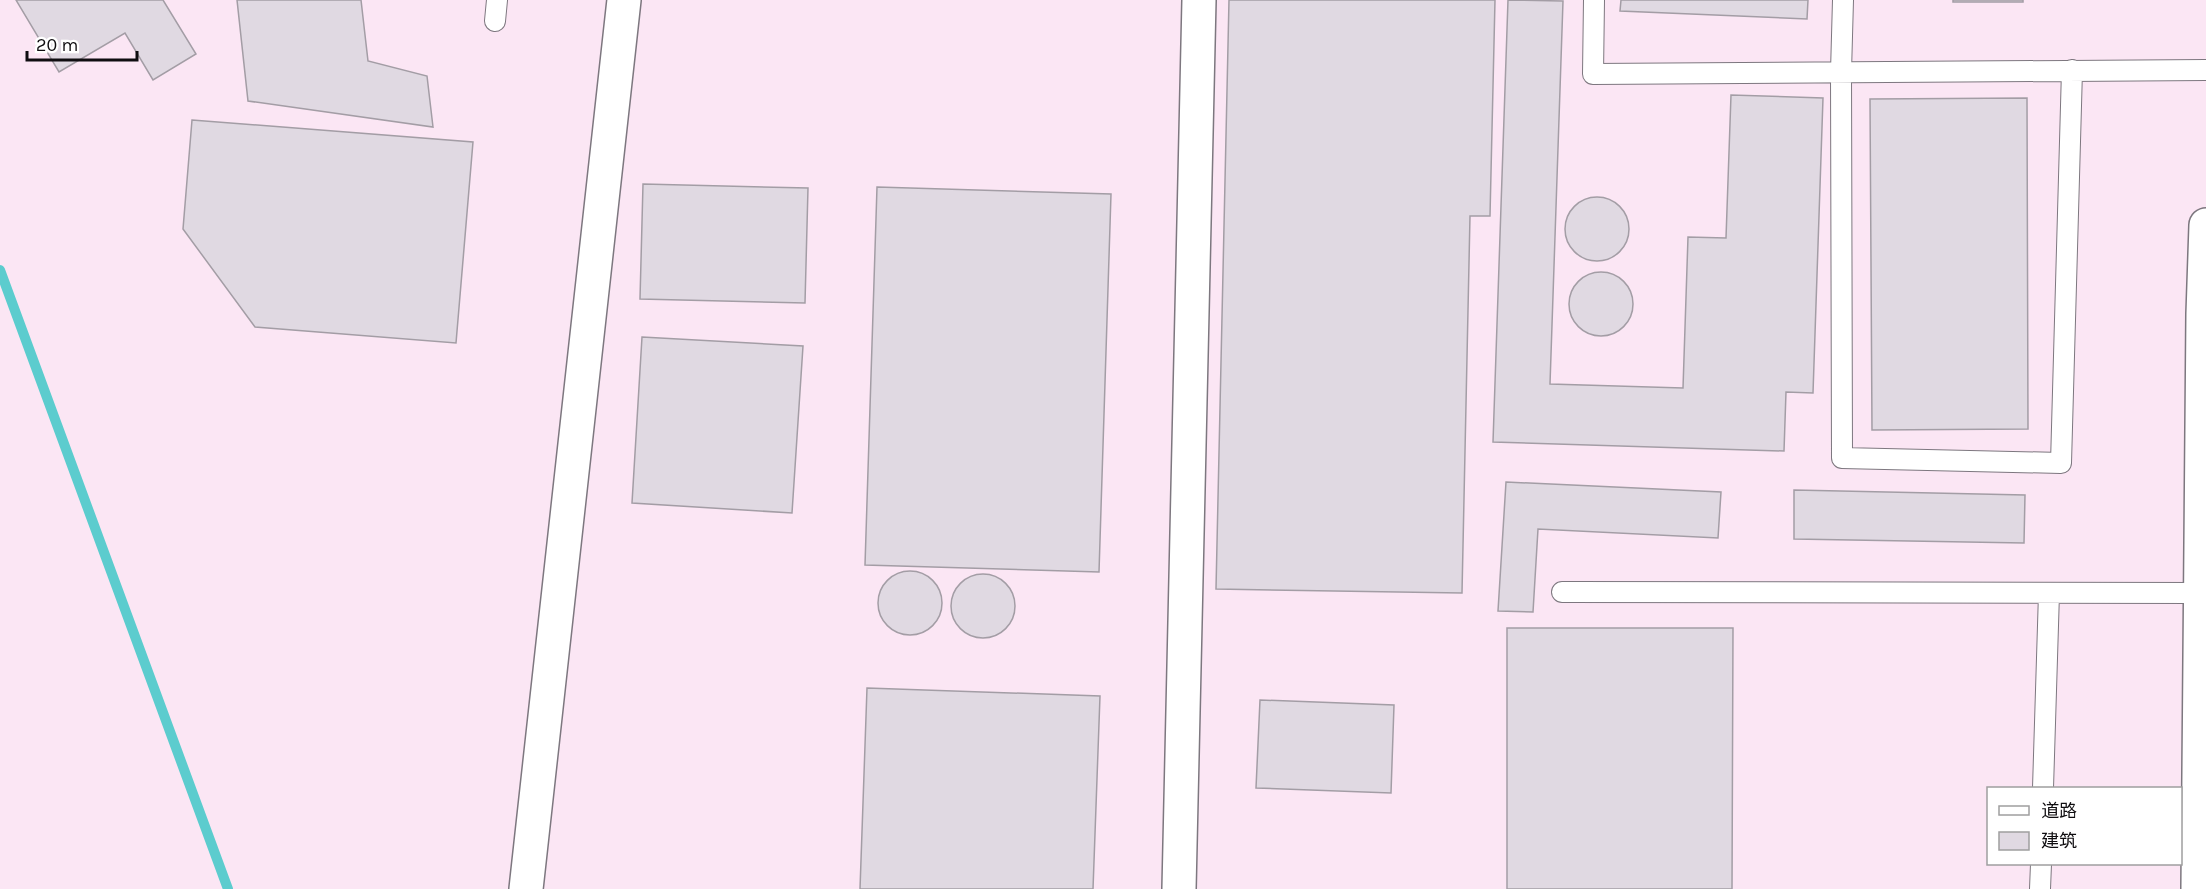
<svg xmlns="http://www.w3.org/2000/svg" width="2206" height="889" viewBox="0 0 2206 889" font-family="Karla,'Noto Sans SC',sans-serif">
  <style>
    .industrial { fill: #fbe6f4; fill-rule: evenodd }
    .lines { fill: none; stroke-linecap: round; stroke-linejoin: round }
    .stream { stroke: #5cccce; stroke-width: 10 }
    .building { fill: #e0d9e2; stroke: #a39da5; stroke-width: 1.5 }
    .service-casing { stroke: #7d777f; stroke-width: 22 }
    .minor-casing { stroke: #7d777f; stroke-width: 36 }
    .primary-casing { stroke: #7d777f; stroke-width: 36 }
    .service { stroke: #fff; stroke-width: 20 }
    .minor { stroke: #fff; stroke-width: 33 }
    .primary { stroke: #fff; stroke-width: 33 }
  </style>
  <rect width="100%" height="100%" fill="#fbf4fd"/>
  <path class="industrial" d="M0,0H2206V889H0ZM1988,788H2180V864H1988Z"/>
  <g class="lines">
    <path class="stream" d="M0,270L228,889"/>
  </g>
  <path class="building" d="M16,0H163L196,54L153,80L125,33L59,72Z
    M237,0H361L368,61L427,76L433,127L248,101Z
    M1229,0H1495L1490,216H1470L1462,593L1216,589Z
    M1508,0L1563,1L1550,384L1683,388L1688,237L1726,238L1731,95L1823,98L1813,393L1786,392L1784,451L1493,442Z
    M1621,0H1808L1807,19L1620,11Z
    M1953,0H2023V2H1953Z
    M2027,98L2028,429L1872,430L1870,99Z
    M192,120L473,142L456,343L255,327L183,229Z
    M643,184L808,188L805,303L640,299Z
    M877,187L1111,194L1099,572L865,565Z
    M1565 229a32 32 0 1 1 64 0a32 32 0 1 1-64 0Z
    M1569 304a32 32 0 1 1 64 0a32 32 0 1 1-64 0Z
    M642,337L803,346L792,513L632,503Z
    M1506,482L1721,492L1718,538L1538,529L1533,612L1498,611Z
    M1794,490L2025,495L2024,543L1794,539Z
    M878 603a32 32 0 1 1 64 0a32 32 0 1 1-64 0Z
    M951 606a32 32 0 1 1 64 0a32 32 0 1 1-64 0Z
    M1507,628H1733L1732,889H1507Z
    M867,688L1100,696L1093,889H860Z
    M1260,700L1394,705L1391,793L1256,788Z"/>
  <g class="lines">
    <g class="service-casing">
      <path id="service" d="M1594,0L1593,74L2206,70
        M1843,0L1841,72L1842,458L2061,463L2072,70
        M495,21L497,0
        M1562,592L2201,593
        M2043,788L2049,593
        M2040,889L2041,864"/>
    </g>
    <g class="minor-casing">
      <path id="minor" d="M526,889L624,0
        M1179,889L1199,0"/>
    </g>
    <g class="primary-casing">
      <path id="primary" d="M2198,889L2203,314L2206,225"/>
    </g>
    <use href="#service" class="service"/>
    <use href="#minor" class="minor"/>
    <use href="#primary" class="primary"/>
  </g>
  <rect x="1987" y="787" width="195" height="78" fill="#ffffff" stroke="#9f9e9f" stroke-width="1.5"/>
  <rect x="1999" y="806" width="30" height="9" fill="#ffffff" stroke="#9f9e9f" stroke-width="1.5"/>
  <text x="2041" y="817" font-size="18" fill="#0f0d10">道路</text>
  <rect x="1999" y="832" width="30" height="18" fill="#e0d9e2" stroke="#9f9e9f" stroke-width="1.5"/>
  <text x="2041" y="847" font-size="18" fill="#0f0d10">建筑</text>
  <path d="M27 51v9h110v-9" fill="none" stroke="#0f0d10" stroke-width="3"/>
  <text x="36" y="51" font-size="18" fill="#0f0d10" stroke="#ffffff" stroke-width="4.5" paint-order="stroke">20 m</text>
</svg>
